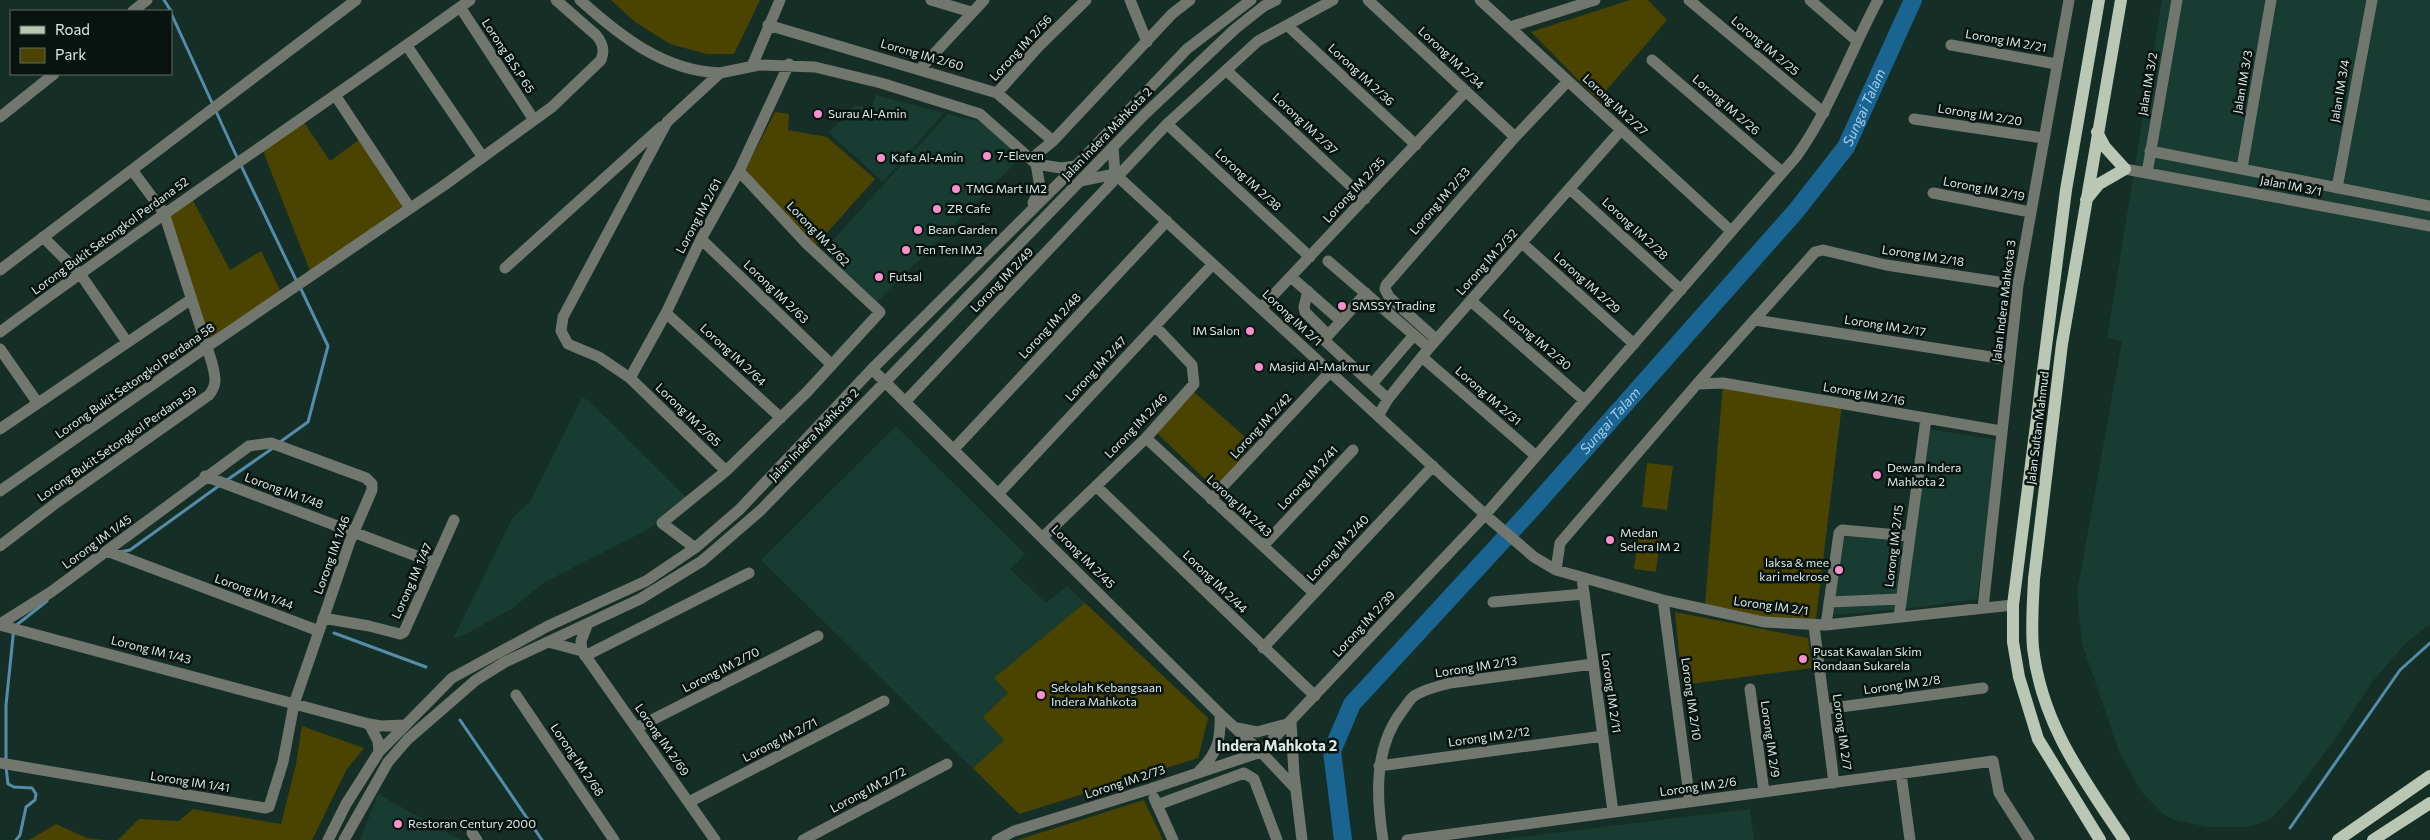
<svg xmlns="http://www.w3.org/2000/svg" width="2430" height="840" viewBox="0 0 2430 840" font-family="Commissioner,sans-serif">
  <style>
    .built { fill: #183c32 }
    .green { fill: #4b4300 }
    .lines { fill: none; stroke-linecap: round; stroke-linejoin: round }
    .stream { stroke: #548caa; stroke-width: 3 }
    .river { stroke: #1a6491; stroke-width: 18 }
    .minor { stroke: #71776e; stroke-width: 11 }
    .major { stroke: #b9c7b4; stroke-width: 12 }
    .poi-dot { fill: #f890cc; stroke: #091411; stroke-width: 2 }
    .labels { text-anchor: middle; stroke-width: 5; stroke-linejoin: round; paint-order: stroke }
    .street-label { font-size: 12px; fill: #dbeae4; stroke: #091411 }
    .poi-label { font-size: 12px; fill: #dbeae4; stroke: #091411; text-anchor: start }
    .water-label { font-size: 14px; font-style: italic; fill: #a5cfee; stroke: #091411 }
    .quarter-label { font-size: 15px; font-weight: bold; fill: #dbeae4; stroke: #091411 }
  </style>
  <rect width="100%" height="100%" fill="#152f27"/>
  <path class="built" d="M2162,0H2430V624L2405,644L2372,682L2331,745L2294,794L2274,816L2261,823L2247,827H2208L2174,820L2162,813L2141,791L2119,752L2082,643L2079,617L2077,593L2122,341L2107,338Z
    M876,95L944,113L883,182L829,133L855,105L871,109Z
    M948,114L982,122L1022,156L875,304L821,253Z
    M582,398L588,400L689,500L645,531L545,582L510,610L464,635L453,639L513,517L530,502Z
    M896,426L1025,554L1010,569L1046,603L1067,586L1208,718L1198,758L1019,814L761,560Z
    M1927,429L1999,440L1977,599L1911,608L1822,616L1834,529L1914,537Z
    M378,794L460,840H360Z
    M1750,809L1754,840H1499L1545,834Z"/>
  <path class="green" d="M611,0H760L734,54H707L670,44L635,22Z
    M1630,0H1648L1667,20L1598,100L1531,32Z
    M775,112L789,114L788,130L827,137L875,179L816,245L744,172Z
    M303,121L330,161L363,137L410,208L312,276L263,151Z
    M190,195L230,270L261,251L280,290L205,348L164,213Z
    M1723,383L1842,404L1815,627L1705,605Z
    M1193,391L1253,444L1215,489L1156,432Z
    M1647,463L1673,466L1667,510L1642,507Z
    M1639,534L1660,537L1656,572L1634,569Z
    M1085,603L1208,718L1198,758L1019,814L973,768L1004,740L983,717L1008,693L994,678Z
    M1675,612L1808,638L1812,668L1682,685Z
    M302,726L364,748L347,769L312,840H118L139,819L179,821L193,809L281,824L296,764Z
    M1144,800L1163,840H1017Z
    M56,824L87,838L103,840H29Z"/>
  <g class="lines">
    <path class="stream" d="M164,0L171,11
      M171,13L235,153L297,282
      M280,442L308,422L328,346L300,287
      M227,480L273,448
      M120,552L130,550L220,485
      M334,633L426,667
      M460,720L542,840
      M6,761V705L14,627L47,601
      M6,767L8,784L14,787L32,788L36,794L35,800L26,807L20,835L16,840
      M2290,828L2400,670L2430,643"/>
    <path class="river" id="s1" d="M1343,840L1332,751L1352,704L1530,511L1796,211L1846,147L1913,0"/>
    <path class="minor" d="M580,0C620,36 664,71 720,73
      M931,0L971,12
      M1130,0L1147,42
      M1368,0L1515,137
      M1480,0L1731,231
      M1689,0L1824,113
      M1810,0L1856,40
      M460,7L534,120
      M133,11L147,0
      M768,25L997,93L1053,141
      M1287,25L1416,145
      M1510,27L1595,0
      M1951,45L2056,64
      M407,46L482,156
      M1652,60L1782,172
      M752,66L780,0
      M920,69L984,0
      M1226,70L1365,199
      M997,93L1039,46L1086,0
      M335,95L410,208
      M0,117L54,74
      M1914,119L2043,138
      M1167,124L1310,257
      M1113,147L1115,174L1491,520L1534,557L1556,570L1663,600L1764,622L1826,625L2013,605
      M2150,151L2430,206
      M1031,159L1053,141L1172,14L1190,0
      M1036,164L1061,168L1076,166
      M2242,168L2271,0
      M2125,169L2430,226
      M2147,173L2177,0
      M1080,181L1115,174
      M2337,188L2372,0
      M1570,189L1681,290
      M1933,193L2030,212
      M43,237L81,275L127,342
      M701,239L832,365
      M1522,243L1634,344
      M1328,261L1429,348
      M505,268L661,127
      M0,270L356,0
      M1291,277L1340,320
      M1308,291L1304,307L1305,312L1327,334
      M1366,293L1324,340L1388,399
      M1471,301L1584,400
      M1261,308L1466,91
      M666,313L781,418
      M1755,320L2010,360
      M0,332C154,218 314,112 470,0
      M1436,339L1389,297L1385,289L1386,285L1515,137L1568,81
      M0,349L37,402
      M1422,357L1536,456
      M872,369L1220,714L1261,752L1295,788
      M630,378L666,313L701,239L739,171L789,64
      M1372,384L1414,335
      M905,402L1167,124L1258,41L1333,0
      M1378,416L1388,399L1429,348L1621,130
      M0,429L190,300
      M2001,431L1723,383L1697,384L1815,252L1823,250L1886,265L2018,285
      M1146,438L1314,593
      M954,449L1167,221
      M726,471L630,378L599,357L568,344L561,331L563,317L667,122L720,73L759,65L815,67L881,83L980,114L1036,164L1040,187L1033,203
      M205,476L435,563
      M1096,486L1315,696
      M0,491L205,348L443,186L552,107L601,60C605,50 603,43 596,35L556,0
      M998,494L1213,264
      M1211,499L1330,372
      M1043,537L1146,438L1194,384L1192,365L1155,326
      M0,546L56,503L209,395C218,384 215,376 212,363L164,213L132,170
      M1263,546L1353,450
      M695,548L662,523L726,471L807,392L880,312L807,244L739,171
      M107,551L319,631
      M1556,570L1560,543L1697,384
      M1582,578L1613,812
      M1663,600L1690,802
      M1493,602L1584,594
      M1829,602L1901,599
      M1983,608L2018,285L2069,0
      M1899,617L1926,419
      M323,618L369,626L400,634L404,632L454,520
      M588,623L581,641L582,651L715,840
      M0,624L51,592L249,446L271,443L366,478L372,484V490L350,541L294,704L283,762L269,807L265,808L0,763
      M0,625L369,724L381,726L404,725
      M1826,625L1839,533L1842,530L1909,536
      M1814,626L1834,783
      M548,642L582,651
      M1263,648L1433,466
      M585,656L749,573
      M1750,689L1764,792
      M516,695L614,840
      M1825,709L1983,688
      M1291,722L1294,774L1302,840
      M369,724L378,741L379,752
      M636,728L818,636
      M1237,728L1257,732L1287,724
      M1379,766L1603,736
      M1200,770C1218,753 1221,738 1220,714
      M1901,774L1910,840
      M1154,798L1173,840
      M689,802L884,701
      M1157,805L1244,773L1254,779L1277,840
      M472,833L477,840
      M328,840L346,804L379,752L452,678L548,626L646,581L695,548L740,509L872,369L1076,166L1187,49L1251,0
      M344,840L388,762L408,739L476,680L505,662L640,599L702,561L761,510L1144,115L1235,29L1264,6L1276,0
      M803,840L947,764
      M997,840L1014,831L1150,789L1261,752L1485,515L1796,157C1831,108 1850,52 1878,0
      M1383,840C1376,796 1374,747 1402,711C1406,706 1409,700 1414,696C1425,689 1438,686 1450,683L1593,664
      M1407,840L1993,761L1999,793L2029,840"/>
    <path class="major" d="M2099,0L2066,190L2013,605V642L2019,677L2038,739L2100,840
      M2121,0L2062,344L2034,579C2033,602 2031,625 2033,648C2042,725 2083,778 2124,840
      M2086,200L2099,184L2125,169L2105,147L2097,132
      M2338,840L2430,776
      M2373,840L2430,803"/>
  </g>
  <g class="poi-dot">
    <circle cx="818" cy="114" r="5"/>
    <circle cx="987" cy="156" r="5"/>
    <circle cx="881" cy="158" r="5"/>
    <circle cx="956" cy="189" r="5"/>
    <circle cx="937" cy="209" r="5"/>
    <circle cx="918" cy="230" r="5"/>
    <circle cx="906" cy="250" r="5"/>
    <circle cx="879" cy="277" r="5"/>
    <circle cx="1342" cy="306" r="5"/>
    <circle cx="1250" cy="331" r="5"/>
    <circle cx="1259" cy="367" r="5"/>
    <circle cx="1877" cy="475" r="5"/>
    <circle cx="1610" cy="540" r="5"/>
    <circle cx="1839" cy="570" r="5"/>
    <circle cx="1803" cy="659" r="5"/>
    <circle cx="1041" cy="695" r="5"/>
    <circle cx="398" cy="824" r="5"/>
  </g>
  <g class="labels">
    <g class="street-label">
      <text transform="translate(2006 41) rotate(10)" y="4">Lorong IM 2/21</text>
      <text transform="translate(1765 46) rotate(40)" y="4">Lorong IM 2/25</text>
      <text transform="translate(1021 48) rotate(-47)" y="4">Lorong IM 2/56</text>
      <text transform="translate(922 55) rotate(16)" y="4">Lorong IM 2/60</text>
      <text transform="translate(508 56) rotate(57)" y="4">Lorong B.S.P 65</text>
      <text transform="translate(1451 58) rotate(43)" y="4">Lorong IM 2/34</text>
      <text transform="translate(1361 75) rotate(43)" y="4">Lorong IM 2/36</text>
      <text transform="translate(2243 82) rotate(-80)" y="4">Jalan IM 3/3</text>
      <text transform="translate(2148 84) rotate(-80)" y="4">Jalan IM 3/2</text>
      <text transform="translate(2340 91) rotate(-80)" y="4">Jalan IM 3/4</text>
      <text transform="translate(1615 105) rotate(43)" y="4">Lorong IM 2/27</text>
      <text transform="translate(1726 105) rotate(41)" y="4">Lorong IM 2/26</text>
      <text transform="translate(1980 115) rotate(9)" y="4">Lorong IM 2/20</text>
      <text transform="translate(1305 124) rotate(43)" y="4">Lorong IM 2/37</text>
      <text transform="translate(1107 134) rotate(-46)" y="4">Jalan Indera Mahkota 2</text>
      <text transform="translate(1248 180) rotate(43)" y="4">Lorong IM 2/38</text>
      <text transform="translate(2291 186) rotate(11)" y="4">Jalan IM 3/1</text>
      <text transform="translate(1984 189) rotate(11)" y="4">Lorong IM 2/19</text>
      <text transform="translate(1354 190) rotate(-47)" y="4">Lorong IM 2/35</text>
      <text transform="translate(1440 201) rotate(-49)" y="4">Lorong IM 2/33</text>
      <text transform="translate(699 216) rotate(-62)" y="4">Lorong IM 2/61</text>
      <text transform="translate(1635 229) rotate(43)" y="4">Lorong IM 2/28</text>
      <text transform="translate(818 234) rotate(46)" y="4">Lorong IM 2/62</text>
      <text transform="translate(110 236) rotate(-36)" y="4">Lorong Bukit Setongkol Perdana 52</text>
      <text transform="translate(1923 256) rotate(9)" y="4">Lorong IM 2/18</text>
      <text transform="translate(1487 262) rotate(-48)" y="4">Lorong IM 2/32</text>
      <text transform="translate(1002 280) rotate(-46)" y="4">Lorong IM 2/49</text>
      <text transform="translate(1587 283) rotate(42)" y="4">Lorong IM 2/29</text>
      <text transform="translate(776 292) rotate(44)" y="4">Lorong IM 2/63</text>
      <text transform="translate(2004 301) rotate(-83)" y="4">Jalan Indera Mahkota 3</text>
      <text transform="translate(1292 318) rotate(43)" y="4">Lorong IM 2/1</text>
      <text transform="translate(1050 326) rotate(-47)" y="4">Lorong IM 2/48</text>
      <text transform="translate(1885 326) rotate(9)" y="4">Lorong IM 2/17</text>
      <text transform="translate(1537 340) rotate(41)" y="4">Lorong IM 2/30</text>
      <text transform="translate(733 355) rotate(43)" y="4">Lorong IM 2/64</text>
      <text transform="translate(1096 369) rotate(-47)" y="4">Lorong IM 2/47</text>
      <text transform="translate(135 381) rotate(-35)" y="4">Lorong Bukit Setongkol Perdana 58</text>
      <text transform="translate(1864 394) rotate(10)" y="4">Lorong IM 2/16</text>
      <text transform="translate(1488 396) rotate(41)" y="4">Lorong IM 2/31</text>
      <text transform="translate(688 415) rotate(44)" y="4">Lorong IM 2/65</text>
      <text transform="translate(1136 426) rotate(-46)" y="4">Lorong IM 2/46</text>
      <text transform="translate(1261 426) rotate(-47)" y="4">Lorong IM 2/42</text>
      <text transform="translate(2038 428) rotate(-83)" y="4">Jalan Sultan Mahmud</text>
      <text transform="translate(814 435) rotate(-46)" y="4">Jalan Indera Mahkota 2</text>
      <text transform="translate(117 444) rotate(-35)" y="4">Lorong Bukit Setongkol Perdana 59</text>
      <text transform="translate(1308 478) rotate(-47)" y="4">Lorong IM 2/41</text>
      <text transform="translate(284 491) rotate(20)" y="4">Lorong IM 1/48</text>
      <text transform="translate(1239 506) rotate(43)" y="4">Lorong IM 2/43</text>
      <text transform="translate(97 542) rotate(-36)" y="4">Lorong IM 1/45</text>
      <text transform="translate(1894 546) rotate(-83)" y="4">Lorong IM 2/15</text>
      <text transform="translate(1338 548) rotate(-47)" y="4">Lorong IM 2/40</text>
      <text transform="translate(332 555) rotate(-70)" y="4">Lorong IM 1/46</text>
      <text transform="translate(1083 557) rotate(45)" y="4">Lorong IM 2/45</text>
      <text transform="translate(412 581) rotate(-66)" y="4">Lorong IM 1/47</text>
      <text transform="translate(1215 582) rotate(44)" y="4">Lorong IM 2/44</text>
      <text transform="translate(254 592) rotate(20)" y="4">Lorong IM 1/44</text>
      <text transform="translate(1771 606) rotate(8)" y="4">Lorong IM 2/1</text>
      <text transform="translate(1364 624) rotate(-47)" y="4">Lorong IM 2/39</text>
      <text transform="translate(151 650) rotate(14)" y="4">Lorong IM 1/43</text>
      <text transform="translate(1476 667) rotate(-9)" y="4">Lorong IM 2/13</text>
      <text transform="translate(721 670) rotate(-27)" y="4">Lorong IM 2/70</text>
      <text transform="translate(1902 685) rotate(-8)" y="4">Lorong IM 2/8</text>
      <text transform="translate(1611 693) rotate(82)" y="4">Lorong IM 2/11</text>
      <text transform="translate(1691 699) rotate(82)" y="4">Lorong IM 2/10</text>
      <text transform="translate(1842 732) rotate(82)" y="4">Lorong IM 2/7</text>
      <text transform="translate(1489 737) rotate(-8)" y="4">Lorong IM 2/12</text>
      <text transform="translate(1770 739) rotate(82)" y="4">Lorong IM 2/9</text>
      <text transform="translate(662 740) rotate(55)" y="4">Lorong IM 2/69</text>
      <text transform="translate(780 740) rotate(-27)" y="4">Lorong IM 2/71</text>
      <text transform="translate(577 760) rotate(56)" y="4">Lorong IM 2/68</text>
      <text transform="translate(190 782) rotate(9)" y="4">Lorong IM 1/41</text>
      <text transform="translate(1125 782) rotate(-18)" y="4">Lorong IM 2/73</text>
      <text transform="translate(1698 787) rotate(-8)" y="4">Lorong IM 2/6</text>
      <text transform="translate(868 790) rotate(-28)" y="4">Lorong IM 2/72</text>
    </g>
    <g class="poi-label">
      <text x="828" y="118">Surau Al-Amin</text>
      <text x="997" y="160">7-Eleven</text>
      <text x="891" y="162">Kafa Al-Amin</text>
      <text x="966" y="193">TMG Mart IM2</text>
      <text x="947" y="213">ZR Cafe</text>
      <text x="928" y="234">Bean Garden</text>
      <text x="916" y="254">Ten Ten IM2</text>
      <text x="889" y="281">Futsal</text>
      <text x="1352" y="310">SMSSY Trading</text>
      <text x="1240" y="335" text-anchor="end">IM Salon</text>
      <text x="1269" y="371">Masjid Al-Makmur</text>
      <text x="1887" y="472">Dewan Indera<tspan x="1887" dy="14">Mahkota 2</tspan></text>
      <text x="1620" y="537">Medan<tspan x="1620" dy="14">Selera IM 2</tspan></text>
      <text x="1829" y="567" text-anchor="end">laksa &amp; mee<tspan x="1829" dy="14">kari mekrose</tspan></text>
      <text x="1813" y="656">Pusat Kawalan Skim<tspan x="1813" dy="14">Rondaan Sukarela</tspan></text>
      <text x="1051" y="692">Sekolah Kebangsaan<tspan x="1051" dy="14">Indera Mahkota</tspan></text>
      <text x="408" y="828">Restoran Century 2000</text>
    </g>
    <g class="water-label">
      <text dy="5" stroke="none"><textPath href="#s1" startOffset="929">Sungai Talam</textPath></text>
      <text dy="5" stroke="none"><textPath href="#s1" startOffset="524">Sungai Talam</textPath></text>
    </g>
    <g class="quarter-label">
      <text x="1277" y="751">Indera Mahkota 2</text>
    </g>
  </g>
  <rect x="10" y="10" width="162" height="65" fill="#091411" stroke="#5d6a65"/>
  <rect x="20" y="26" width="25" height="8" fill="#b9c7b4" stroke="#5d6a65"/>
  <text x="55" y="35" font-size="15" fill="#dbeae4">Road</text>
  <rect x="20" y="48" width="25" height="15" fill="#4b4300" stroke="#5d6a65"/>
  <text x="55" y="60" font-size="15" fill="#dbeae4">Park</text>
</svg>
